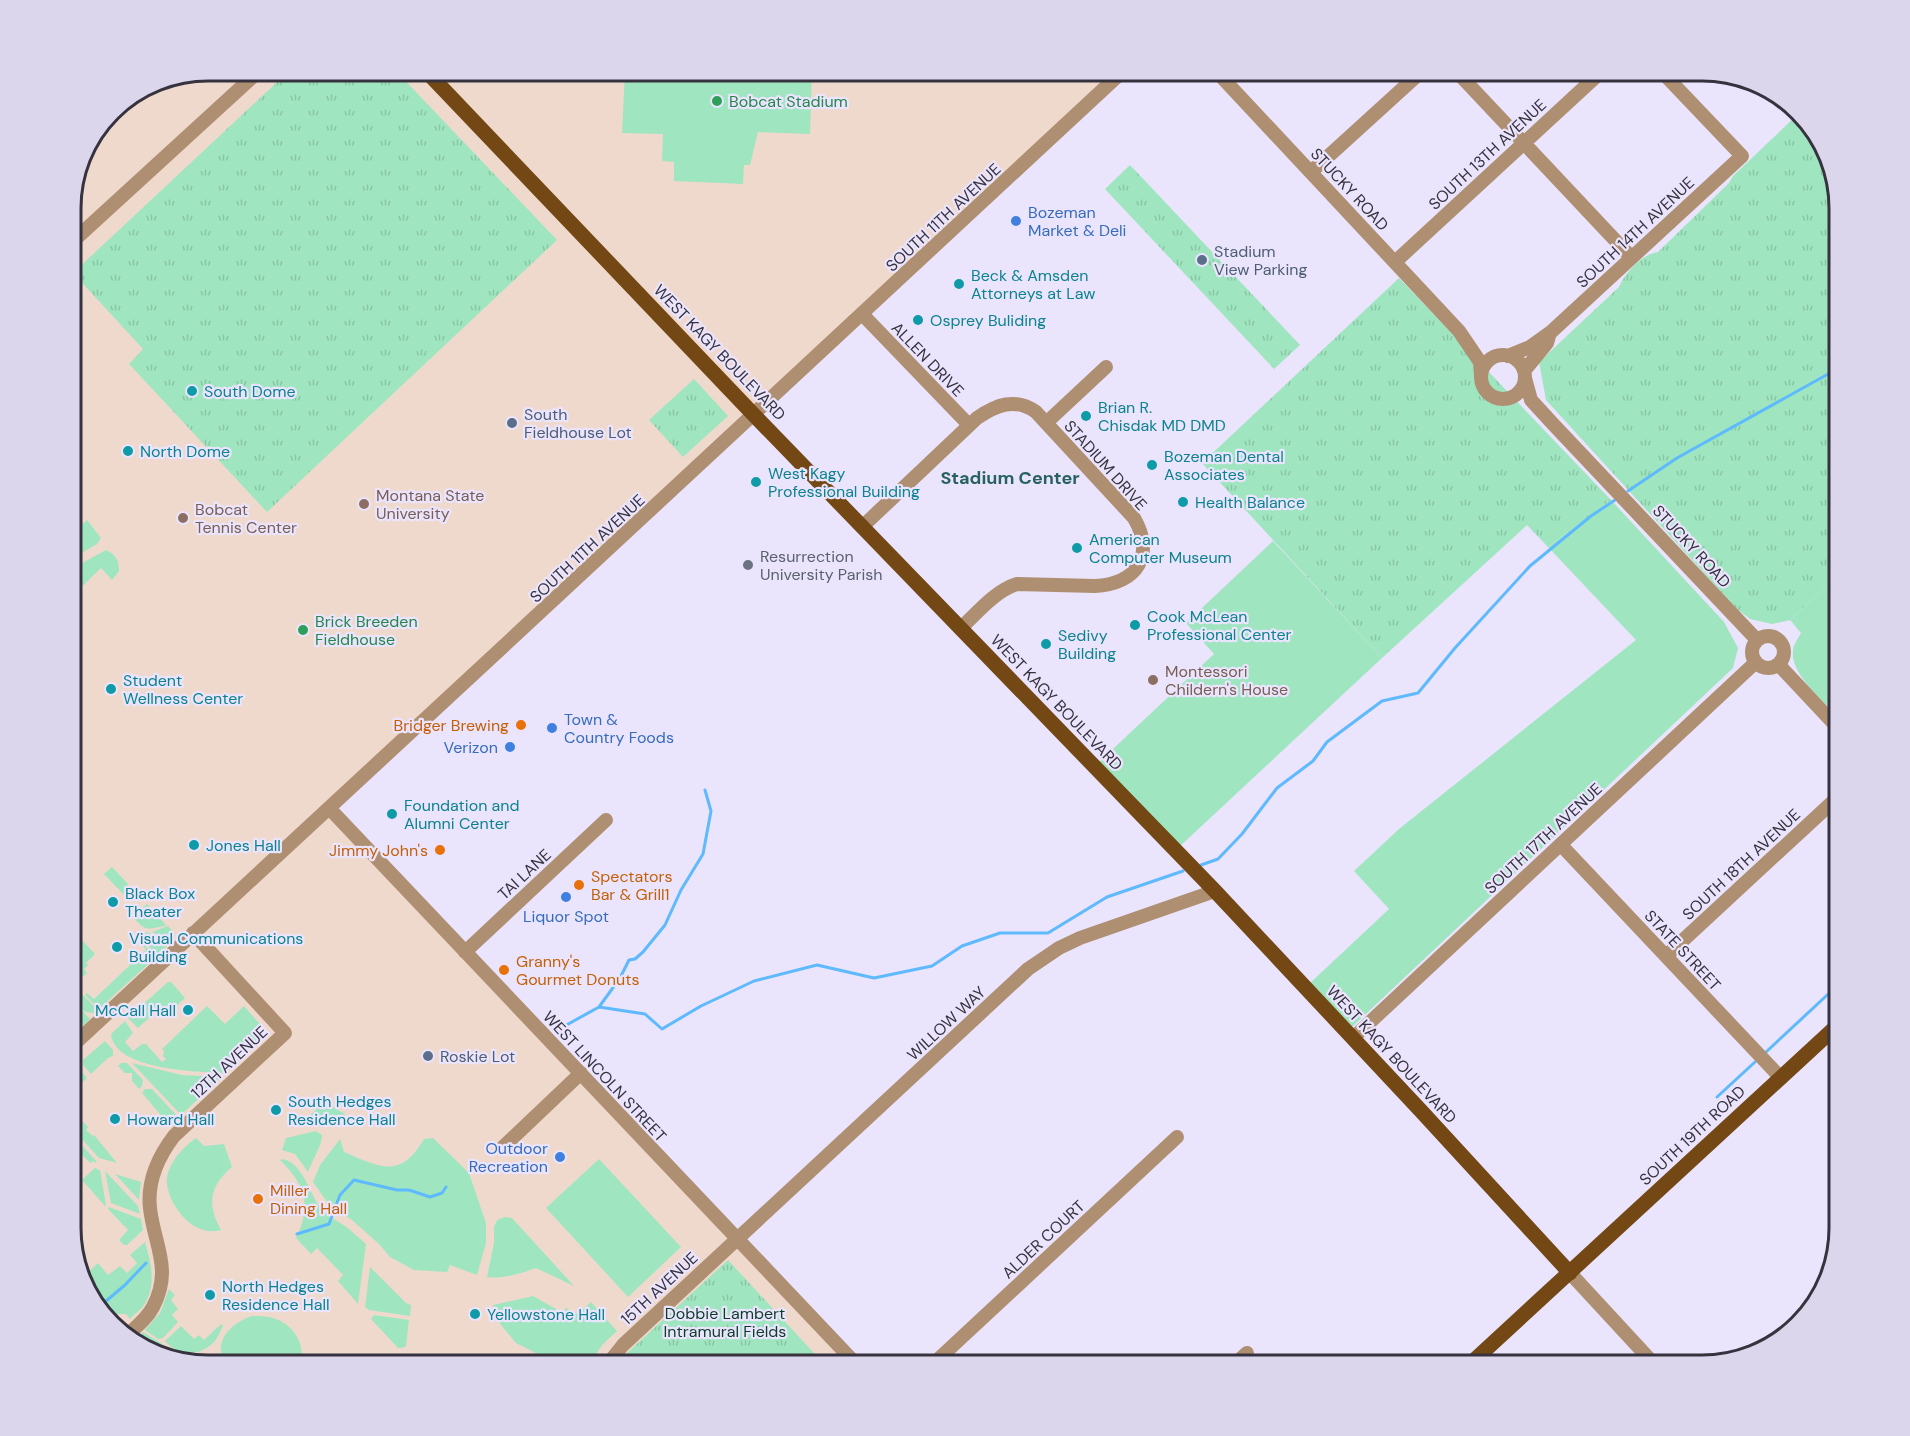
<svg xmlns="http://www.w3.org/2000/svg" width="1910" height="1436" viewBox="0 0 1910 1436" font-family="'DM Sans',sans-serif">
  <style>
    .education { fill: #efd9cd }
    .green { fill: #9fe6c0 }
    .park { fill: url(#park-tufts) }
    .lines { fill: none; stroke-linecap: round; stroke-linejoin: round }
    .stream { stroke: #5ebafc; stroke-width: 3 }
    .minor { stroke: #af8f71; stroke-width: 14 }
    .major { stroke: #744815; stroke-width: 15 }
    .leisure-dot { fill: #2e9e5b; stroke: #eae4fc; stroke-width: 2 }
    .shop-dot { fill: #3f7fe0; stroke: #eae4fc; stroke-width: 2 }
    .service-dot { fill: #5c6f8a; stroke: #eae4fc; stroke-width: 2 }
    .culture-dot { fill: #0f9aa8; stroke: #eae4fc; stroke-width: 2 }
    .education-dot { fill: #8d6e63; stroke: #eae4fc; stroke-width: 2 }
    .worship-dot { fill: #6b7280; stroke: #eae4fc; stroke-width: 2 }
    .food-dot { fill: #e8710a; stroke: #eae4fc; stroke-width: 2 }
    .labels { text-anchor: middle; stroke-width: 4.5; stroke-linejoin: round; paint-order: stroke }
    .leisure-label { font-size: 16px; fill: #27864d; stroke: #eae4fc; text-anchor: start }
    .street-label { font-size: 16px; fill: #36323e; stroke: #eae4fc }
    .shop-label { font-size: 16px; fill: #366cbe; stroke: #eae4fc; text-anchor: start }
    .service-label { font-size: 16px; fill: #4e5e75; stroke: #eae4fc; text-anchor: start }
    .culture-label { font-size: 16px; fill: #0d838f; stroke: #eae4fc; text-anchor: start }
    .education-label { font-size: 16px; fill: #785e54; stroke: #eae4fc; text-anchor: start }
    .worship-label { font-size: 16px; fill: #5b616d; stroke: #eae4fc; text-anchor: start }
    .food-label { font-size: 16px; fill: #c56008; stroke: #eae4fc; text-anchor: start }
    .park-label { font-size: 16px; fill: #0c3d28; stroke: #eae4fc }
    .neighbourhood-label { font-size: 18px; font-weight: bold; fill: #286260; stroke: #eae4fc }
    .rim { fill: none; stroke: #36323e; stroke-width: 3 }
  </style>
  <defs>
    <pattern id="park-tufts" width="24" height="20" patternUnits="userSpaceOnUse" patternTransform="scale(1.5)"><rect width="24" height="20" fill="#9fe6c0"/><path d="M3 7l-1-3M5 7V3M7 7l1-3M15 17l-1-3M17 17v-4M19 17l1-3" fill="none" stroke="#8ac6a6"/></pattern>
  </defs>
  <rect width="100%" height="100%" fill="#eae4fc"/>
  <path class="education" d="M208,71H1122L330,808L857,1365H208L124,1337L85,1289L71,1236V199L85,147L117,105L156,81Z"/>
  <path class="green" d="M625,71H812L810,134L758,132L750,165H744L743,184L674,181V162L662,161L663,134L622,133Z
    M1611,500L1724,622L1738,648L1733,668L1351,1028L1308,985L1389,909L1354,871L1399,829L1636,640L1548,547Z
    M87,520L101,538L97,544L71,559V535Z
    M1273,541L1382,658L1178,848L1098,763L1214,654L1186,623Z
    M106,550C116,554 119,561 119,571L112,580L101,568L71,597V569Z
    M1839,574V717C1824,701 1790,674 1793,651C1793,645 1798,639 1801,633L1790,620Z
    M112,867L128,884L126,891L129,894L126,897L104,874Z
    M147,904L166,925L164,926C147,930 145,931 133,917Z
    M168,926L175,934L171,938L162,937L152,932Z
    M71,928L95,954L86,963L88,965L84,969L87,973L79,980H71Z
    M147,932L167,941L169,945L157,954L140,938L143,934Z
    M138,939L156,957L101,1007H97L85,995L87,993L94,999L146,950Z
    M168,982H171L185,998L169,1013L162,1006L138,1028L128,1018Z
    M80,992L96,1008L94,1013L85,1012L78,1005Z
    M207,1006L225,1024L244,1006L264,1029L265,1036L225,1073C198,1072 114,1070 111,1034L125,1021L133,1033L125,1042L133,1051L142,1044H146L162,1062L166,1059L163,1056L164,1051L162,1049Z
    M105,1041L113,1050V1056L108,1058L91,1074L83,1065V1060Z
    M121,1063H127L143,1080L142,1086L139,1089L132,1081V1073H125L118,1066Z
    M132,1063L182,1075L222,1077L181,1115Z
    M73,1069H80L87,1078L72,1093L71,1071Z
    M145,1089H152L179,1118L170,1126L142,1093Z
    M324,1102L345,1114L340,1121L300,1125Z
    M73,1111L88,1127L86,1130L93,1136L94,1135L117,1163L99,1158L71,1127V1113Z
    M316,1131L322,1135C322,1145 312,1161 308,1172L295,1154L282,1150L286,1138Z
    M71,1133L97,1162L95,1163L93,1161L90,1163L71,1143Z
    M196,1138L204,1146L224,1144L232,1167C209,1186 207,1205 221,1230C195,1238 170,1208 167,1184C165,1166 183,1147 196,1138Z
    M433,1138L469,1173L486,1223V1243L477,1275L450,1265L447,1272L414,1270L390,1257L379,1244L352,1220L330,1206L313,1182L320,1165L340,1139L344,1152C380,1167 400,1180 424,1139Z
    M283,1159C306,1165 309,1198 325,1213C330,1218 338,1221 345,1226C352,1231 359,1238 366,1244L358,1304L338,1281L343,1275L317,1248L311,1254L296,1238C312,1206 305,1184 280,1160Z
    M599,1159L681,1247L628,1297L546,1208Z
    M95,1168L100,1170L106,1205L105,1206L82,1180Z
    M105,1171L138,1206L140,1214L111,1203Z
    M115,1174L141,1182L139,1200Z
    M109,1207L141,1219L143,1230L127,1245H124L119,1240L128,1230L108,1209Z
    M505,1217L512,1218L574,1286L536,1268C519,1274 504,1279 487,1277L494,1243V1227L497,1220Z
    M145,1242C151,1263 157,1285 144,1305C141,1310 134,1314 130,1319L126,1314H110L84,1286L82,1278L98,1263L108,1275L120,1266L127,1273L137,1263L130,1255Z
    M370,1267L406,1303L411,1305L410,1316L369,1310L365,1307Z
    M169,1289L175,1295L171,1300L178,1309L172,1315L178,1322L163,1338L158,1339L145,1330L160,1313Z
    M533,1296L563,1313L566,1308L578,1314L591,1302L617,1331L603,1344L588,1365H559L516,1343L492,1314L495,1313L493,1305Z
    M374,1315L409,1320L406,1346L402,1348H398L371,1319Z
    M252,1316C260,1316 268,1316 276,1319C294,1325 308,1348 299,1365H227C210,1343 231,1323 252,1316Z
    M221,1324L223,1326C220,1331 218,1339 213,1343C199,1357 178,1356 165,1341L181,1326L194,1339L199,1335L204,1340Z
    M143,1332L172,1350L193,1360L135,1340Z"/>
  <path class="park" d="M289,71H396L557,240L267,512L129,364L143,349L73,273Z
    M1798,114L1825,148L1839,208V574L1790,620L1772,624L1750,619L1736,608L1546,400L1539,362L1619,287C1625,273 1642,254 1658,252L1729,183L1733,176Z
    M1130,165L1300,345L1274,369L1105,189Z
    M1399,278L1611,500L1548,547L1527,525L1382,658L1202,463Z
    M694,379L728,416L683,457L649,420Z
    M71,999L90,1019L71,1037Z
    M728,1260L825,1365H617L627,1353Z"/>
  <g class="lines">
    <path class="stream" d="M1628,491L1677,458L1839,368
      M1201,865L1218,859L1242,834L1277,788L1313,761L1327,742L1382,701L1418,693L1455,648L1530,566L1591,516L1615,500
      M599,1007L620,978L629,960L635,959L643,952L665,925L681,890L703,854L711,811L705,790
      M561,1028L599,1007L645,1014L662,1029L701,1006L754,981L817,965L874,978L932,966L962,946L1000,933H1048L1107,897L1183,871
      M1766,1052L1839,984
      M1717,1097L1755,1062
      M297,1234L329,1224L340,1195L354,1180L397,1190H409L430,1197L442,1193L446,1187
      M99,1307L125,1285L146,1263"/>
    <path class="minor" d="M1216,71L1459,331L1480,362L1481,376
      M1456,71L1631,257
      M1311,172L1422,71
      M71,243L259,71
      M1395,262L1602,71
      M863,315L969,425
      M1481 377a22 22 0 1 1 44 0a22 22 0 1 1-44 0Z
      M1508,356L1530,347L1551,332L1742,156L1661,71
      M1524,371L1547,343L1549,336
      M1525,378L1531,400L1553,424L1757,640
      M1046,423L1106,367
      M863,526L977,418C996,405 1015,397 1036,412L1134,518C1155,554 1138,584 1095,586L1017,584C995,591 978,612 961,628
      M1752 652a16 16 0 1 1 32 0a16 16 0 1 1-32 0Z
      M1778,664L1839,729
      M329,808L857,1365
      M1561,845L1781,1078
      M465,952L606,820
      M1666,956L1839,796
      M1353,1038L1756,662
      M71,1047C421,721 774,398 1123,71
      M502,1148L581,1073
      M1570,1273L1655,1365
      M125,1337C135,1328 147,1319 153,1307C173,1269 154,1245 150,1208C147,1181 158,1157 174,1136L285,1033L193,933
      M607,1365L623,1345L1028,969L1059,948L1080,938L1215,891
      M932,1365L1177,1137
      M1234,1365L1247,1353"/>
    <path class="major" d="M426,71L753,414L1215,891L1422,1112L1570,1273
      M1469,1365L1839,1024"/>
  </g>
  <g class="leisure-dot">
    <circle cx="717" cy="101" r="6"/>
    <circle cx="303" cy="630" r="6"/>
  </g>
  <g class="shop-dot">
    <circle cx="1016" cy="221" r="6"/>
    <circle cx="552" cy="728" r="6"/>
    <circle cx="510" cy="747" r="6"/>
    <circle cx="566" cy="897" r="6"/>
    <circle cx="560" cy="1157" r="6"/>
  </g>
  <g class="service-dot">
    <circle cx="1202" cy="260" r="6"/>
    <circle cx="512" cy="423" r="6"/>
    <circle cx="428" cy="1056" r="6"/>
  </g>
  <g class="culture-dot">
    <circle cx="959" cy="284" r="6"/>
    <circle cx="918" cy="320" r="6"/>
    <circle cx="192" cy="391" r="6"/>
    <circle cx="1086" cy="416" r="6"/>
    <circle cx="128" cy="451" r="6"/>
    <circle cx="1152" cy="465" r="6"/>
    <circle cx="756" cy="482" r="6"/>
    <circle cx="1183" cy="502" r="6"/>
    <circle cx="1077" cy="548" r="6"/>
    <circle cx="1135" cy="625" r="6"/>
    <circle cx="1046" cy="644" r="6"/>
    <circle cx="111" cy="689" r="6"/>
    <circle cx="392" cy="814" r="6"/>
    <circle cx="194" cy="845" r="6"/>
    <circle cx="113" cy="902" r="6"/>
    <circle cx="117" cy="947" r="6"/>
    <circle cx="188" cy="1010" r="6"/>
    <circle cx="276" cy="1110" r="6"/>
    <circle cx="115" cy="1119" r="6"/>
    <circle cx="210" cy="1295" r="6"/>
    <circle cx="475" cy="1314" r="6"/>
  </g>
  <g class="education-dot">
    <circle cx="364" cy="504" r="6"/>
    <circle cx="183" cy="518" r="6"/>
    <circle cx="1153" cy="680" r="6"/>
  </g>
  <circle class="worship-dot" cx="748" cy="565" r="6"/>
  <g class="food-dot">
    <circle cx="521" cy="725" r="6"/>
    <circle cx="440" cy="850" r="6"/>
    <circle cx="579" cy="885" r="6"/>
    <circle cx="504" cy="970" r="6"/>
    <circle cx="258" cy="1199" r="6"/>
  </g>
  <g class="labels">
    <g class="leisure-label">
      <text x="729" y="107">Bobcat Stadium</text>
      <text x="315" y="627">Brick Breeden<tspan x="315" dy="18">Fieldhouse</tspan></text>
    </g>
    <g class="street-label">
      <text transform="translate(1487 154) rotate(-43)" y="6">SOUTH 13TH AVENUE</text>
      <text transform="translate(1350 189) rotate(47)" y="6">STUCKY ROAD</text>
      <text transform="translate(943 217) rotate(-43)" y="6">SOUTH 11TH AVENUE</text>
      <text transform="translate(1635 232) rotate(-43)" y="6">SOUTH 14TH AVENUE</text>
      <text transform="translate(720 352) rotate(46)" y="6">WEST KAGY BOULEVARD</text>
      <text transform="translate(928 359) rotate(46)" y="6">ALLEN DRIVE</text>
      <text transform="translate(1106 465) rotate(48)" y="6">STADIUM DRIVE</text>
      <text transform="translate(1692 546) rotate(47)" y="6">STUCKY ROAD</text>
      <text transform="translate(587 548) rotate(-43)" y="6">SOUTH 11TH AVENUE</text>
      <text transform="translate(1057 702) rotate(46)" y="6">WEST KAGY BOULEVARD</text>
      <text transform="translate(1543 838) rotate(-43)" y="6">SOUTH 17TH AVENUE</text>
      <text transform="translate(1741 864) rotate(-43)" y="6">SOUTH 18TH AVENUE</text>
      <text transform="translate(524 874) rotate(-43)" y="6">TAI LANE</text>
      <text transform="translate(1683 950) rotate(47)" y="6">STATE STREET</text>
      <text transform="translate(946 1023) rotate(-43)" y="6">WILLOW WAY</text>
      <text transform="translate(1392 1054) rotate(47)" y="6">WEST KAGY BOULEVARD</text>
      <text transform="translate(229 1062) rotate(-43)" y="6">12TH AVENUE</text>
      <text transform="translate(605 1076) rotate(47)" y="6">WEST LINCOLN STREET</text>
      <text transform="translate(1692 1135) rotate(-43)" y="6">SOUTH 19TH ROAD</text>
      <text transform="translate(1043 1239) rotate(-43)" y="6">ALDER COURT</text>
      <text transform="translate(659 1288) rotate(-43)" y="6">15TH AVENUE</text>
    </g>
    <g class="shop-label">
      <text x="1028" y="218">Bozeman<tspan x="1028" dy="18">Market &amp; Deli</tspan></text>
      <text x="564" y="725">Town &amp;<tspan x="564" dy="18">Country Foods</tspan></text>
      <text x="498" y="753" text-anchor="end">Verizon</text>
      <text x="566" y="922" text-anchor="middle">Liquor Spot</text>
      <text x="548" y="1154" text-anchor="end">Outdoor<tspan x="548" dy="18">Recreation</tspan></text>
    </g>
    <g class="service-label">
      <text x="1214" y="257">Stadium<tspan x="1214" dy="18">View Parking</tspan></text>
      <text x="524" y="420">South<tspan x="524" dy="18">Fieldhouse Lot</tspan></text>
      <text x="440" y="1062">Roskie Lot</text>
    </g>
    <g class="culture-label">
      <text x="971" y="281">Beck &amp; Amsden<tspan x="971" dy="18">Attorneys at Law</tspan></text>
      <text x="930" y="326">Osprey Buliding</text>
      <text x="204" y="397">South Dome</text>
      <text x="1098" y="413">Brian R.<tspan x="1098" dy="18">Chisdak MD DMD</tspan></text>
      <text x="140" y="457">North Dome</text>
      <text x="1164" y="462">Bozeman Dental<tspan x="1164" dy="18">Associates</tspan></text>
      <text x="768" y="479">West Kagy<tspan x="768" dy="18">Professional Building</tspan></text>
      <text x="1195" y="508">Health Balance</text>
      <text x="1089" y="545">American<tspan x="1089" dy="18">Computer Museum</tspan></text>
      <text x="1147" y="622">Cook McLean<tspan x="1147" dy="18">Professional Center</tspan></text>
      <text x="1058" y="641">Sedivy<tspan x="1058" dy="18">Building</tspan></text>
      <text x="123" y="686">Student<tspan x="123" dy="18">Wellness Center</tspan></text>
      <text x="404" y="811">Foundation and<tspan x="404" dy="18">Alumni Center</tspan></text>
      <text x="206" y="851">Jones Hall</text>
      <text x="125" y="899">Black Box<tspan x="125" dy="18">Theater</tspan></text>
      <text x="129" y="944">Visual Communications<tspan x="129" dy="18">Building</tspan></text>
      <text x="176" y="1016" text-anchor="end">McCall Hall</text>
      <text x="288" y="1107">South Hedges<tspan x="288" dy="18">Residence Hall</tspan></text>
      <text x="127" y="1125">Howard Hall</text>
      <text x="222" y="1292">North Hedges<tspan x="222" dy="18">Residence Hall</tspan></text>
      <text x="487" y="1320">Yellowstone Hall</text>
    </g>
    <g class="education-label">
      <text x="376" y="501">Montana State<tspan x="376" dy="18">University</tspan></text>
      <text x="195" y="515">Bobcat<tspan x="195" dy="18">Tennis Center</tspan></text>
      <text x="1165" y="677">Montessori<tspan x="1165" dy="18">Childern's House</tspan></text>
    </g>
    <g class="worship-label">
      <text x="760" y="562">Resurrection<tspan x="760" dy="18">University Parish</tspan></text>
    </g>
    <g class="food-label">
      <text x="509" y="731" text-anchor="end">Bridger Brewing</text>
      <text x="428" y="856" text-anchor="end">Jimmy John's</text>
      <text x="591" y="882">Spectators<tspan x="591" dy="18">Bar &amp; Grill1</tspan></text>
      <text x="516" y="967">Granny's<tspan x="516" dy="18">Gourmet Donuts</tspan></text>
      <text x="270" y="1196">Miller<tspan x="270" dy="18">Dining Hall</tspan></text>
    </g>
    <g class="park-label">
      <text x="725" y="1319">Dobbie Lambert<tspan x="725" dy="18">Intramural Fields</tspan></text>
    </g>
    <g class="neighbourhood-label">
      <text x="1010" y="484">Stadium Center</text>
    </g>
  </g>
  <path d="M0 0H1910V1436H0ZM208 81H1702A127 127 0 0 1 1829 208V1228A127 127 0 0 1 1702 1355H208A127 127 0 0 1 81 1228V208A127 127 0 0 1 208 81Z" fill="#dcd6ed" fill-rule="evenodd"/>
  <path class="rim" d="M208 81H1702A127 127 0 0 1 1829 208V1228A127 127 0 0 1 1702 1355H208A127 127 0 0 1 81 1228V208A127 127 0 0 1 208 81Z"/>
</svg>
